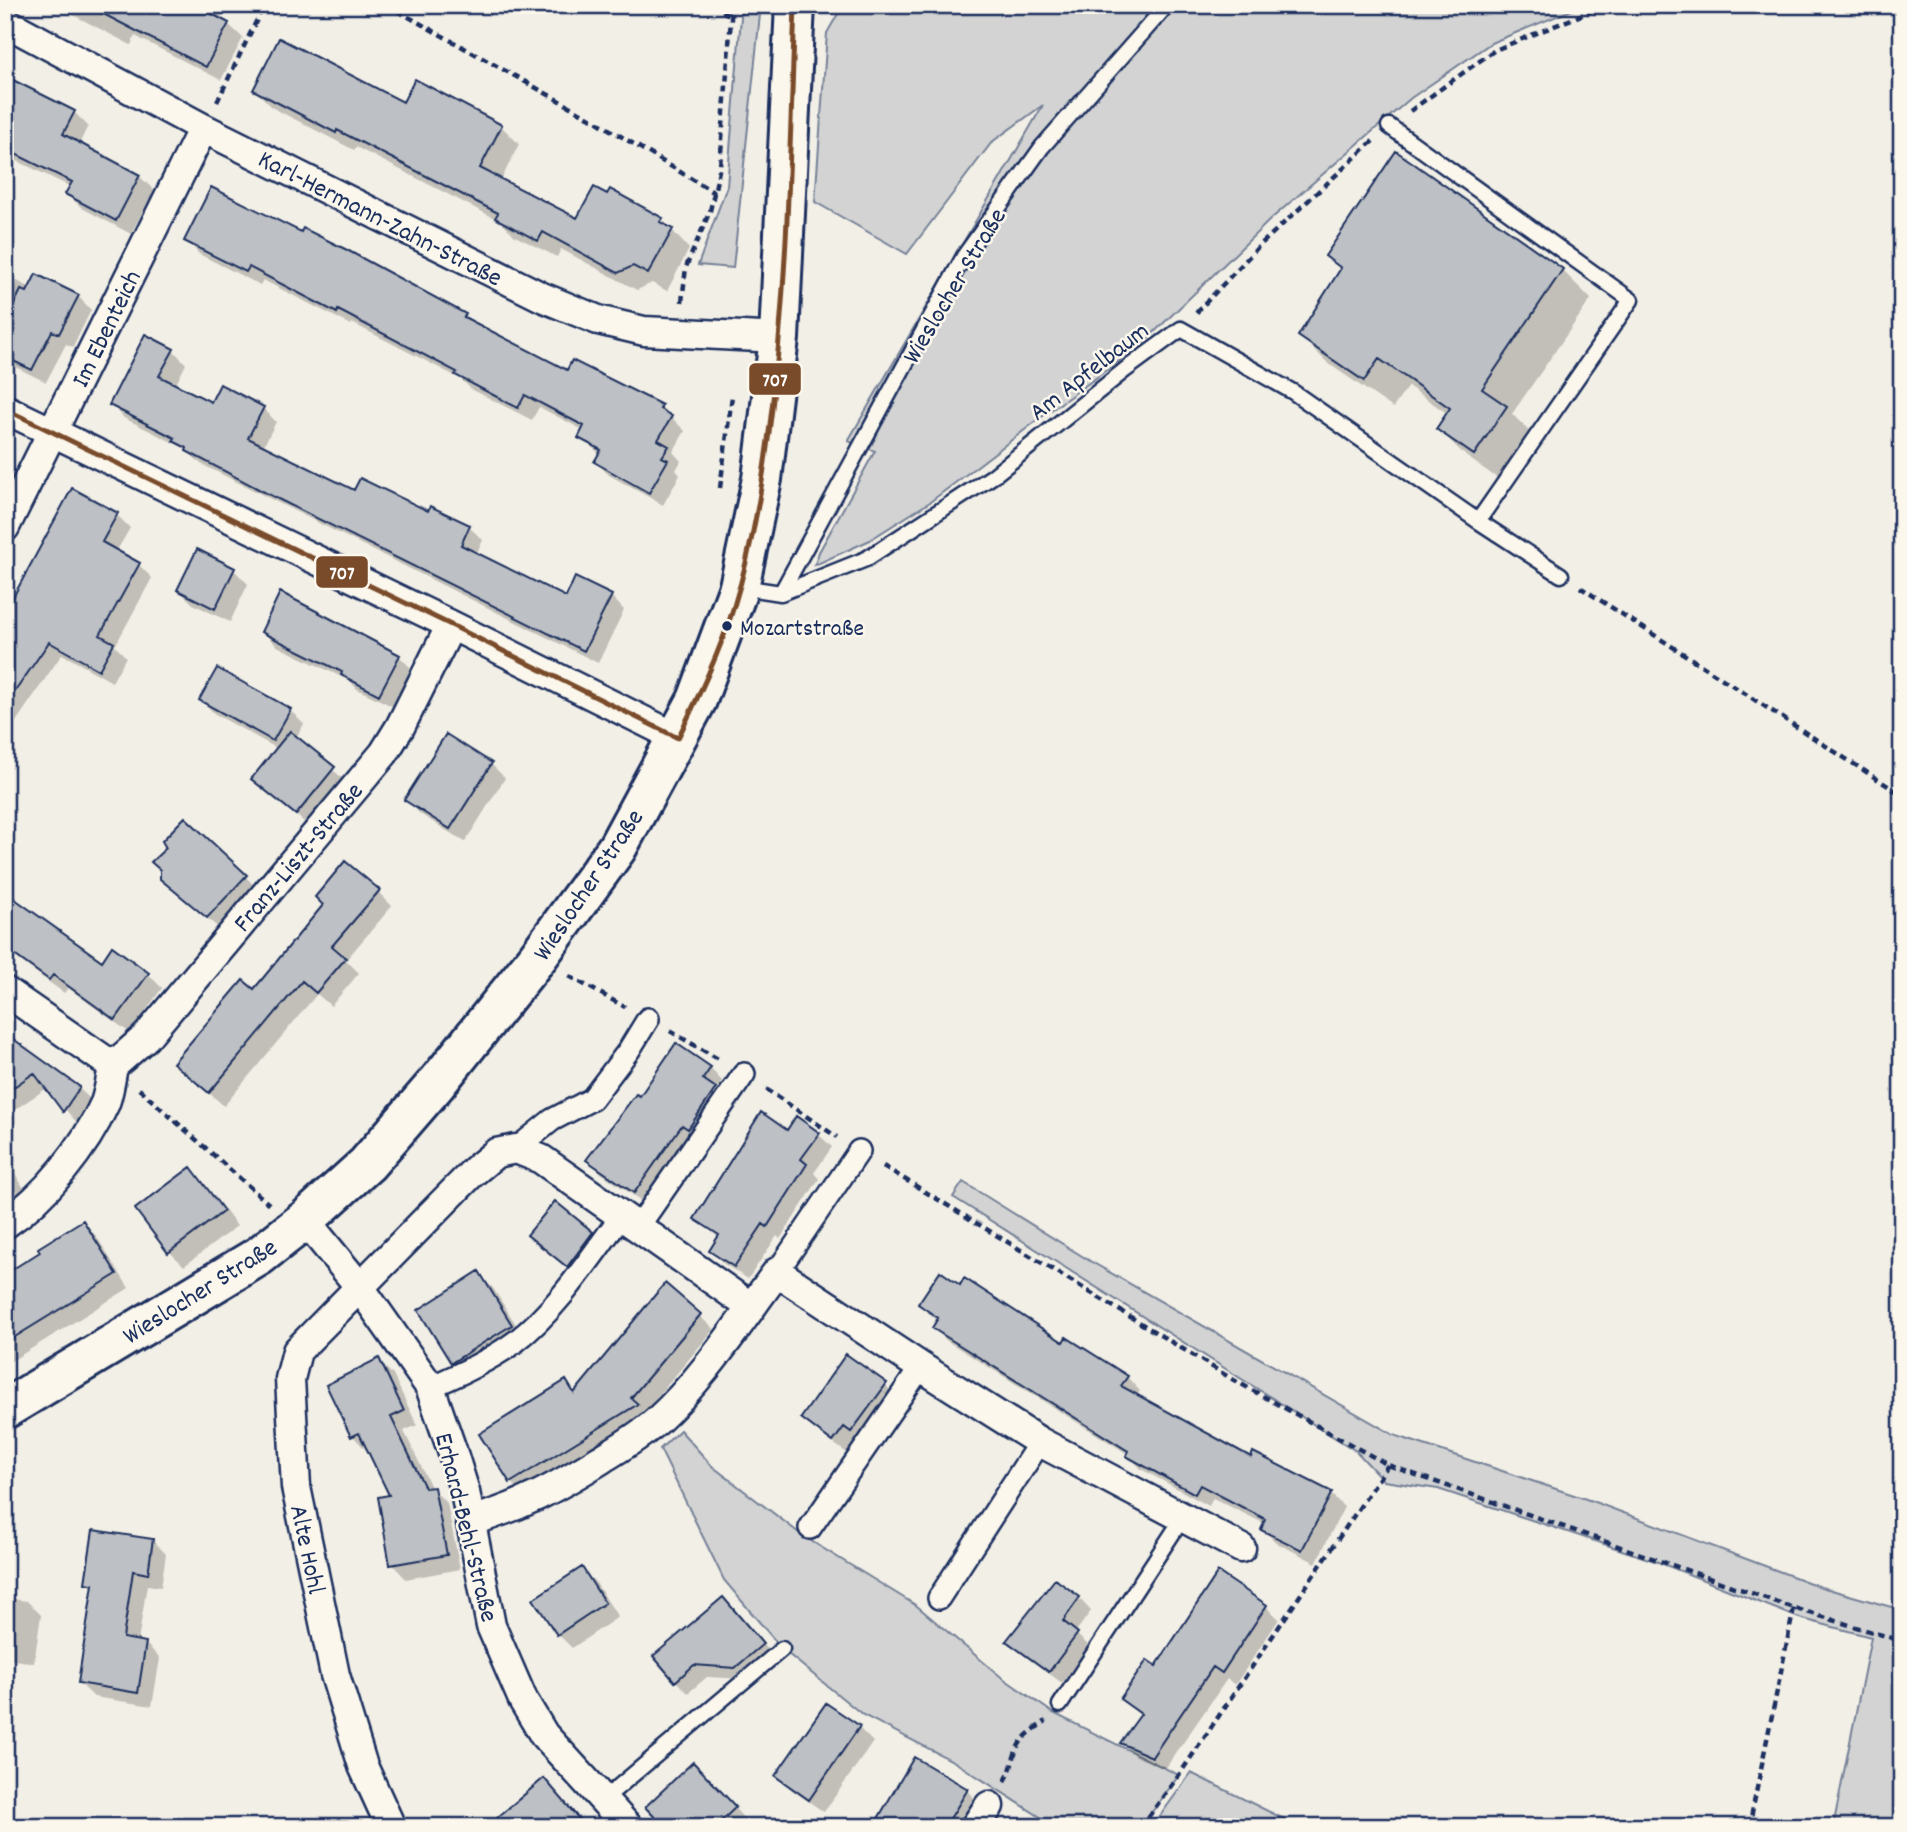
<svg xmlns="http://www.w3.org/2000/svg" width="1907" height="1832" viewBox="0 0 1907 1832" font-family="Dekko,sans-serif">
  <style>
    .green { fill: #d2d3d2; stroke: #768198; stroke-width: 2 }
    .shadow { fill: #0003 }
    .building { fill: #bdc0c4; stroke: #1b2f5e; stroke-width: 2 }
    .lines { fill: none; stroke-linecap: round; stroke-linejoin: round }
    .service-casing { stroke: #1b2f5e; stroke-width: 19 }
    .pedestrian-casing { stroke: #1b2f5e; stroke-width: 26 }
    .minor-casing { stroke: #1b2f5e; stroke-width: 33 }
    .secondary-casing { stroke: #1b2f5e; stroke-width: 44 }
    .path { stroke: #1b2f5e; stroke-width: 4.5; stroke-dasharray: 7 5; stroke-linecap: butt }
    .service { stroke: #fbf7ec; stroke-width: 14 }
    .pedestrian { stroke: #fbf7ec; stroke-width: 21 }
    .minor { stroke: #fbf7ec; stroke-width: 28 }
    .secondary { stroke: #fbf7ec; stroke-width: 38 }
    .bus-1-casing { stroke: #fbf7ec; stroke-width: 10 }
    .bus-1 { stroke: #7a4b2a; stroke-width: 5 }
    .bus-dot { fill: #1b2f5e; stroke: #fbf7ec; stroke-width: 2.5 }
    .labels { text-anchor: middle; stroke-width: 5; stroke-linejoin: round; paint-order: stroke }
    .bus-label { font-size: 24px; fill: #1b2f5e; stroke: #fbf7ec; text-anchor: start }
    .street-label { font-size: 26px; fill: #1b2f5e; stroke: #fbf7ec }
    .line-badge { stroke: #fbf7ec; stroke-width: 2.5 }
    .badge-label { font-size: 19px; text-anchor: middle; font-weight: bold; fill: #fff }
  </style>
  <rect width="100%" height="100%" fill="#f2efe6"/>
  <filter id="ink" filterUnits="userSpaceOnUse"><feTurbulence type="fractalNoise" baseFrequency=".0143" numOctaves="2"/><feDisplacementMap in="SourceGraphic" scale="14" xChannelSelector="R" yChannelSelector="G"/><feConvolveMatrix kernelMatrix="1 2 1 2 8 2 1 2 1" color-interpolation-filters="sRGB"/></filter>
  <g filter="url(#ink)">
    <path class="green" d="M742,5H761L733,268L698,265L727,186Z
      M843,5H1584L1491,43L1411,98L1271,219L1139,347L1043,416L930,502L868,541L815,565L819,552L875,451L848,441L1043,105L992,142L907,254L815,202L827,33Z
      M963,1182L1090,1261L1394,1435L1589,1500L1821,1587L1902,1610V1827H1833L1871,1637L1799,1618L1658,1562L1438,1489L1384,1481L1356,1451L953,1197Z
      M680,1430L712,1466L803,1536L917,1606L1000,1676L1053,1713L1179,1775L1141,1827H1056L953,1761L863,1715L782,1649L724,1580L660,1449Z
      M1191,1773L1300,1827H1152Z"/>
    <path class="shadow" d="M54,5H212L222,15L220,20L228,24L243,38L221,80L135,36L131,45Z
      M255,90L404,104L501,126L519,144L501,180L578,220L662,219L689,249L667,291L652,283L637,290L561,249L557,257L515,236L500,221L356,147L354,150L273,108Z
      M5,92L74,112L88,126L79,144L139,176L154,190L131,234L82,208L67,194L71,187L5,155Z
      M1397,153L1562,270L1591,299L1512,414L1534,436L1503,482L1467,457L1438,429L1448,414L1408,386L1393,408L1329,364L1300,336L1342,271L1327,255Z
      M186,240L465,315L473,323L568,372L661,407L685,431L673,452L681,461L676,470L680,475L663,505L609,475L596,462L600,454L580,437L583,430L539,407L532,420L471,389L461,379L352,323L351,325L263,280L260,285L199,254Z
      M5,275L31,288L78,296L91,310L73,347L66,344L46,382L5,362Z
      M173,350L186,364L175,386L211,404L263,408L276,422L263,447L355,492L428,514L431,508L469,527L483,540L476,555L566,599L611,596L624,610L598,663L201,464L184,448L124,418L111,404Z
      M117,515L130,528L116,552L139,565L152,578L115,646L126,657L112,682L62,654L5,738V625Z
      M234,570L248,584L230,622L193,604L179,590Z
      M263,632L399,656L413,670L394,707L357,689L350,681L277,646Z
      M201,700L290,710L304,724L296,738L348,783L311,828L254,779L278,749L215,714Z
      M491,764L505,778L465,842L420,814L406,799Z
      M245,876L259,891L222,931L162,879Z
      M378,892L392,906L346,960L359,973L331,1006L317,994L224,1106L175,1063Z
      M5,895L102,963L113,949L148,974L162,988L130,1033L68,988L64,993L5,950Z
      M10,1039L79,1088L93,1102L78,1124L47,1088L5,1116V1046Z
      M710,1068L722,1081L716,1091L727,1102L647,1205L601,1173L589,1160L640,1099Z
      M818,1134L832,1147L814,1173L819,1179L780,1239L777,1236L748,1279L724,1264L711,1250L719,1238L696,1218Z
      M5,1158L27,1193L5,1206Z
      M190,1169L204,1183L237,1226L184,1266L170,1252L137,1209Z
      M555,1203L606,1248L582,1280L530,1235Z
      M83,1222L96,1236L129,1288L5,1365V1276L43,1252Z
      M478,1274L493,1288L525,1339L467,1376L452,1362Z
      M665,1286L714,1329L644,1413L650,1419L525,1496L511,1482L566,1382L576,1393Z
      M920,1304L1063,1344L1127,1377L1140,1391L1136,1396L1251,1460L1331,1494L1344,1507L1316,1563L1277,1543L1263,1530L1265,1524L1213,1498L1209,1506L1141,1469L1128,1454L947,1341L934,1328L938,1321Z
      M379,1361L393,1375L417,1425L404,1431L432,1489L447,1503L460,1569L406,1579L392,1564V1496L368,1449L366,1450L352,1435Z
      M885,1385L898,1397L864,1443L857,1438L847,1453L815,1430L803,1418Z
      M152,1540L166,1554L161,1587L147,1585L138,1642L145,1643L160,1658L152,1706L94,1697L79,1683L94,1589L87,1582Z
      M582,1569L596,1583L618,1617L572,1648L558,1634Z
      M5,1598L27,1601L41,1615L34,1663L8,1659L5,1656Z
      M1079,1598L1091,1611L1075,1633L1089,1646L1062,1683L1021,1653L1008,1641Z
      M1266,1606L1279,1619L1235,1685L1227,1679L1165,1769L1135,1756L1122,1743L1141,1716L1122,1699L1156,1668Z
      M735,1611L773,1657L747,1679L707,1677L688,1693L676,1681Z
      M859,1728L873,1742L824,1812L792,1790L778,1776Z
      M707,1778L748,1823L744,1827H666Z
      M966,1790L981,1804L967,1827H883Z"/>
    <path class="building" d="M86,5H195L229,23L206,67Z
      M279,38L403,102L415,79L502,125L480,168L577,218L594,187L607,194L610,189L663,218L660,222L673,229L648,274L633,266L618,273L543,232L538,241L495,218L498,213L337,130L336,133L253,90Z
      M5,76L75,111L63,134L140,175L116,221L65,194L72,182L5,149Z
      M1396,151L1563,269L1482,389L1507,406L1474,455L1436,429L1450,408L1379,359L1364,381L1298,336L1341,268L1325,256Z
      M211,187L301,232L303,228L347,250L466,314L464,317L567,370L572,360L662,405L660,409L672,416L658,440L669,446L662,457L668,460L649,493L594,462L601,450L578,438L584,426L525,395L518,408L455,375L457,372L338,310L337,313L249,267L246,272L184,241Z
      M36,274L79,295L59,334L52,331L32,370L5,357V323L21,290L27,292Z
      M145,334L174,349L159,376L211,402L220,384L264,407L248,438L354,490L360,478L428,511L430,506L470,525L461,545L566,597L575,577L612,595L584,651L266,493L186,451L187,448L173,441L175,438L109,405Z
      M72,488L118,513L102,542L140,563L100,635L114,643L99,670L49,642L5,706V612Z
      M197,549L235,568L215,609L177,590Z
      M280,592L400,655L379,695L341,675L342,672L261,632Z
      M217,668L291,709L273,741L199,700Z
      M290,731L335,767L296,815L251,779Z
      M446,734L492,763L450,829L404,800Z
      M185,817L247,875L207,918L160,879V870L151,862L166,848L162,841Z
      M345,861L380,890L332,946L346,958L316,993L302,981L209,1093L173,1063L243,980L254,989L323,905L315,897Z
      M5,892L102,961L112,946L149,973L115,1020L53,975L49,980L5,948Z
      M5,1033L80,1087L63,1112L34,1073L5,1093Z
      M676,1043L711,1067L703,1079L716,1088L688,1129L682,1125L634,1193L586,1160L636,1094L640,1096Z
      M761,1112L787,1130L796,1116L820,1133L801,1159L807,1164L767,1227L763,1224L734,1267L709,1251L719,1235L694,1219Z
      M191,1167L224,1211L168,1253L135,1209Z
      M555,1201L593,1232L567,1267L527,1235Z
      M83,1220L117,1274L5,1343V1274L40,1252L38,1248Z
      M479,1271L512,1325L451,1363L418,1310Z
      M940,1271L960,1285L964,1278L1063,1342L1066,1337L1128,1376L1121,1386L1251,1457L1253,1452L1332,1492L1302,1550L1261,1530L1265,1519L1200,1485L1195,1494L1126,1456L1128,1451L932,1328L938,1318L918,1304Z
      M665,1283L701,1314L631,1398L638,1404L510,1483L479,1434L566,1380L574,1393Z
      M846,1354L887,1383L851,1432L844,1427L833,1442L801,1418Z
      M379,1358L404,1411L391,1417L425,1488L434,1487L447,1555L390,1565L378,1497L389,1495L359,1433L351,1437L326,1385Z
      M93,1530L153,1539L148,1574L133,1571L123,1638L146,1642L138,1693L78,1683L93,1584L85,1583Z
      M582,1567L605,1603L557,1635L533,1599Z
      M1218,1572L1267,1605L1222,1673L1213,1667L1152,1757L1120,1743L1141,1714L1120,1699L1147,1660L1156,1666Z
      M1055,1579L1080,1597L1063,1621L1078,1633L1049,1672L1006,1641Z
      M723,1597L763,1644L735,1668L694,1665L675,1682L653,1656Z
      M826,1703L860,1726L809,1800L775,1776Z
      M914,1757L968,1789L945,1827H873Z
      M693,1762L736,1807L715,1827H664L645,1807Z
      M544,1778L586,1827H486Z"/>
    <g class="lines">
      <g class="service-casing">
        <path id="service" d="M1389,126L1631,300L1478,521
          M742,587L781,593L866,559L993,476L1125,370L1181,329L1293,392L1478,521L1561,575
          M781,593L964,256L1042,147L1167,5
          M1060,1705L1182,1519
          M604,1799L782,1649"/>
      </g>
      <g class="pedestrian-casing">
        <path id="pedestrian" d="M516,1149L552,1120L592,1099L629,1050L648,1019
          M638,1227L744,1074
          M777,1272L859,1151
          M430,1387C459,1375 489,1361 515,1342C558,1309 590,1258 622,1215
          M810,1528L921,1367
          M939,1598L1040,1442"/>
      </g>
      <g class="minor-casing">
        <path id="minor" d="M5,22L203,128L542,297L598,320L644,331L779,338
          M5,409L451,625L678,738
          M5,527L203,128
          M5,991L113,1066
          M113,1066L146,1037L384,753L400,727L451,625
          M305,1220L359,1286L430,1387L451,1447L465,1492L491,1626L523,1700L544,1735L628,1827
          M5,1224C45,1197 85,1148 105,1103C109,1092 111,1078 113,1066
          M471,1521C523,1506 555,1488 600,1460C619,1448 640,1436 657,1421C704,1378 739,1323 777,1272L921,1367L1040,1442L1241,1548
          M391,1827L363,1766L335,1675L296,1487L290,1379L297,1351L472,1173L496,1153L516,1149L541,1159L751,1307
          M975,1827L989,1806"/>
      </g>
      <g class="secondary-casing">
        <path id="secondary" d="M5,1409L259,1256L305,1220L367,1164L437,1083L537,958L617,848L697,700L739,587L762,479L779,338L795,5"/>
      </g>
      <path class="path" d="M387,5L594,120L715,193
        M712,5L731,16
        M217,102L264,5
        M1410,111L1495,50L1606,5
        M682,302L686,267L710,211L720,166L732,5
        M1196,313L1260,245L1373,141
        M720,488L732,396
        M1580,587L1902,795
        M569,976L625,1007
        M670,1031L720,1060
        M139,1089L269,1204
        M766,1089L837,1137
        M883,1166L1232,1379L1388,1465L1794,1608L1902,1641
        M1005,1781C1012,1770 1012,1760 1017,1749C1022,1736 1035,1729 1046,1721
        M1141,1827L1179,1775L1388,1465
        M1749,1827L1794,1608"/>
      <use href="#service" class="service"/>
      <use href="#pedestrian" class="pedestrian"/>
      <use href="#minor" class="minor"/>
      <use href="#secondary" class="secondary"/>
      <g class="bus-1-casing">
        <path id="bus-1" d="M5,409L451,625L678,738
          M678,738C699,695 720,652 734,606C754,542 764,475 772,408C788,275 790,140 795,5"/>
      </g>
      <use href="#bus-1" class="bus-1"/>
    </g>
  </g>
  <circle class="bus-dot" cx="727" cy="626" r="6"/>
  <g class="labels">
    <g class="bus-label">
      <text x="740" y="635">Mozartstraße</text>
    </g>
    <g class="street-label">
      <text transform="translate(381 217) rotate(27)" y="9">Karl-Hermann-Zahn-Straße</text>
      <text transform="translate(953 285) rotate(-59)" y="9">Wieslocher Straße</text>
      <text transform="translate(105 328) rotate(-64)" y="9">Im Ebenteich</text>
      <text transform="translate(1088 370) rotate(-38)" y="9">Am Apfelbaum</text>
      <text transform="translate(297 856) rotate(-50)" y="9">Franz-Liszt-Straße</text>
      <text transform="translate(587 884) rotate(-56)" y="9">Wieslocher Straße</text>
      <text transform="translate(199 1290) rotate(-32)" y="9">Wieslocher Straße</text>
      <text transform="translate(468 1527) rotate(76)" y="9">Erhard-Behl-Straße</text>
      <text transform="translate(309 1549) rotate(78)" y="9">Alte Hohl</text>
    </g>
  </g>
  <g class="line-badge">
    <rect x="748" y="362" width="54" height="34" rx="7" fill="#7a4b2a"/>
    <rect x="315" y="555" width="54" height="34" rx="7" fill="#7a4b2a"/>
  </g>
  <g class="badge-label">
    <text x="775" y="386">707</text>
    <text x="342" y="579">707</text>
  </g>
  <rect width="1907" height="1832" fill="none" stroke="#fbf7ec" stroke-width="28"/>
  <rect x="14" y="14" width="1879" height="1804" fill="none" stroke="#1b2f5e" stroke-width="2.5" filter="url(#ink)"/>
</svg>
